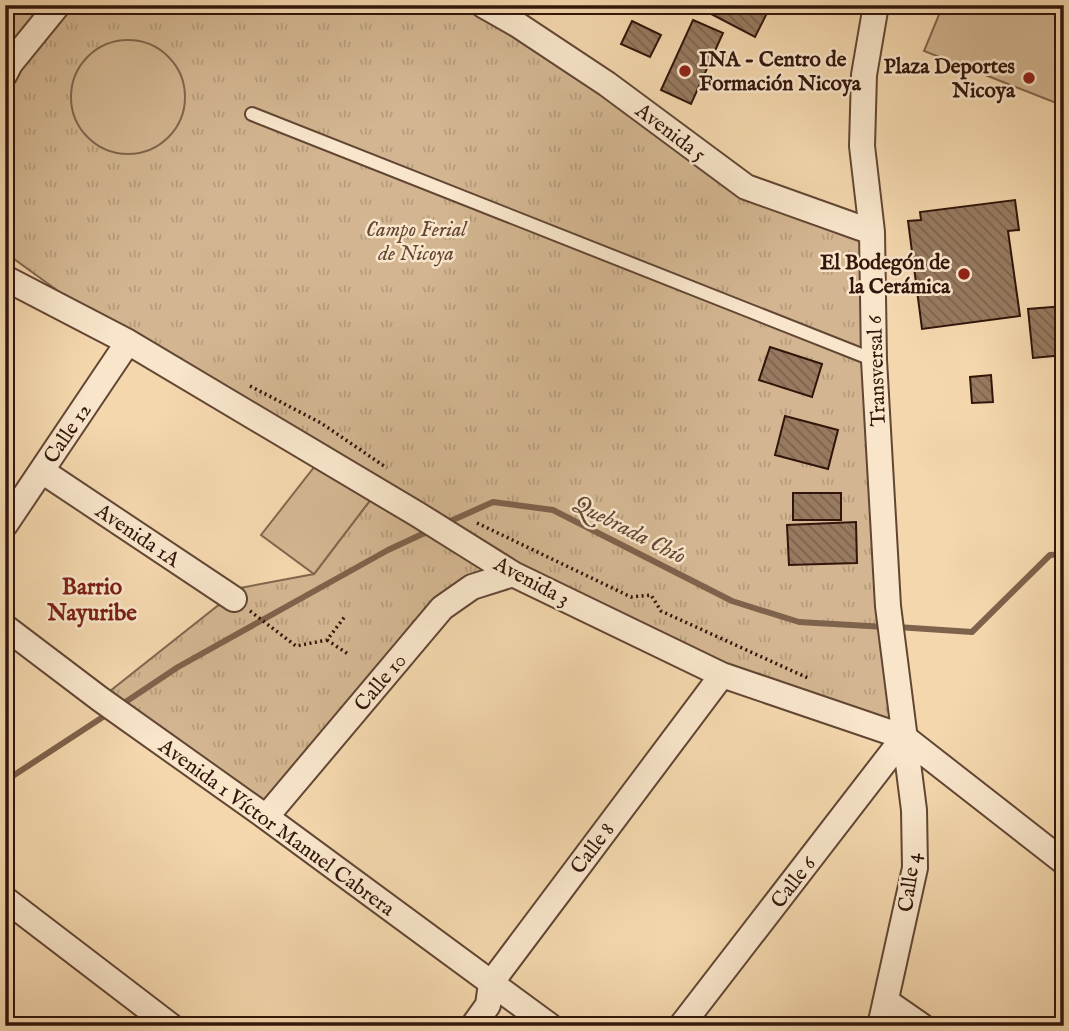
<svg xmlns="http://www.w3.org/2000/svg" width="1069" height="1031" viewBox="0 0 1069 1031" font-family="'IM FELL English',serif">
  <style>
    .grass { fill: url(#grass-tufts); stroke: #82664e; stroke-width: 2 }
    .pitch { fill: #d3b691; stroke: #82664e; stroke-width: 2 }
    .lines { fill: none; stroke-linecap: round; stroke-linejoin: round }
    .stream { stroke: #7f624b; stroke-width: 6 }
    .building { fill: url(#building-back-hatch); stroke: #32160b; stroke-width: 2 }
    .service-casing { stroke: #624634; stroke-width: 16 }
    .minor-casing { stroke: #624634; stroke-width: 28 }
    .path { stroke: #32160b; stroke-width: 3.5; stroke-dasharray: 2 3.5; stroke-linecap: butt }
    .service { stroke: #f8e5ca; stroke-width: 12 }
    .minor { stroke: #f8e5ca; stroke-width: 24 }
    .poi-dot { fill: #8f2418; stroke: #f8e5ca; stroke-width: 2.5 }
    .labels { text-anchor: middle; stroke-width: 5; stroke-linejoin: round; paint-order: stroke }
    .poi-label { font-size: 21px; font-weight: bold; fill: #32160b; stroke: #f8e5ca; text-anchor: end }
    .street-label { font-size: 21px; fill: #32160b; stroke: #f8e5ca }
    .park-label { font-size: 21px; font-style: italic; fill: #624633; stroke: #f8e5ca }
    .water-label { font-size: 23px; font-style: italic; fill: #654936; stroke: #f8e5ca }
    .neighbourhood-label { font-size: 23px; font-weight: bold; fill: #7a1f14; stroke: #f8e5ca }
  </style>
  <defs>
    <pattern id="grass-tufts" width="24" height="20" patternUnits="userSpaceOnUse" patternTransform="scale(1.75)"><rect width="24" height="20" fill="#d3b691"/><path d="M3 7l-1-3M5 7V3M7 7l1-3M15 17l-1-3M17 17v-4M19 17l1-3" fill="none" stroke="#b69c7c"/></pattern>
    <pattern id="building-back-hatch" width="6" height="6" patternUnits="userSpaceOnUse" patternTransform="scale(1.75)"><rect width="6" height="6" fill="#977a5f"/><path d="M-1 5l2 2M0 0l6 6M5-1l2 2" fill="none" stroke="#7c634d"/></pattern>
  </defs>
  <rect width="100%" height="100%" fill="#f4d7ad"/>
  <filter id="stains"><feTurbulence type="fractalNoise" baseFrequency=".00286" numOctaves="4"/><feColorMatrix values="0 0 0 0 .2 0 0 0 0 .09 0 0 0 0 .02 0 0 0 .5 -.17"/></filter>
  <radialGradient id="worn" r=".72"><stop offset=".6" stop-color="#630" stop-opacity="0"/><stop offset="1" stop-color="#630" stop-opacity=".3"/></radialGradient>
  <path class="grass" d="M6,5H477L746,187L872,232L904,737L722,675L513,574L473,587L266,817L100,699L240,588L314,574L378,490L128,342L14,259L5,258Z"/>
  <path class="pitch" d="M943,5H1064V106L924,51Z
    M71 97a57 57 0 1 1 114 0a57 57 0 1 1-114 0Z
    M322,457L378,490L314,574L261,535Z"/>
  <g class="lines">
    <path class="stream" d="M444,524L493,502L553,510L732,601L799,622L886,627
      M897,627L972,632L1050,555L1064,554
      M121,705L178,667L388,550L431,530
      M5,781L109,713"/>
  </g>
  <path class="building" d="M694,5H771L755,37Z
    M693,20L723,33L691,104L661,90Z
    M632,21L661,35L650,57L621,44Z
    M1015,200L1019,230L1008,231L1020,316L922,329L908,221L921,220L920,212Z
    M1064,306V355L1033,358L1028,309Z
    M770,347L822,364L812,397L759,380Z
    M991,375L993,402L972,403L970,377Z
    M785,416L838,430L828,469L775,455Z
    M793,493H841V520H793Z
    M856,522L857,563L789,565L787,525Z"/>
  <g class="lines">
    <g class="service-casing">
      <path id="service" d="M252,114L874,360"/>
    </g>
    <g class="minor-casing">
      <path id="minor" d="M483,5L518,25L607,84L746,187L872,232
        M876,5L864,75L862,146L872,232L874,360L888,606L914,810L915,868L880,1026
        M5,74L10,64L58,5
        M5,278L128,342L417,514L513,574L722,675L904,737L1064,862
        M42,471L234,599
        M5,525L128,342
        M5,627L100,699L266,817L550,1026
        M266,817L442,608L472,587L513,574
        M5,899L171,1026
        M886,1001L922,1026
        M473,1026L488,1005L491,983L722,675
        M681,1026L904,737"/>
    </g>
    <path class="path" d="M250,386L321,423L387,468
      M477,523L631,597L651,595L661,611L810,679
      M250,611L296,646L327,640L346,615
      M327,640L348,654"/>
    <use href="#service" class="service"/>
    <use href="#minor" class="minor"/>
  </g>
  <g class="poi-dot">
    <circle cx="685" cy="71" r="7"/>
    <circle cx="1029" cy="78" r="7"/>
    <circle cx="964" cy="274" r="7"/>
  </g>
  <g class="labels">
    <g class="poi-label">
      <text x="699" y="66" text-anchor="start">INA - Centro de<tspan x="699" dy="24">Formación Nicoya</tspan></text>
      <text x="1015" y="73">Plaza Deportes<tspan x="1015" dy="24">Nicoya</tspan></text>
      <text x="950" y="269">El Bodegón de<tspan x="950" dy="24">la Cerámica</tspan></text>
    </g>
    <g class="street-label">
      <text transform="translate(671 132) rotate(37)" y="7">Avenida 5</text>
      <text transform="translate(876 371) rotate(-92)" y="7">Transversal 6</text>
      <text transform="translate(67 433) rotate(-56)" y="7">Calle 12</text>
      <text transform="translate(138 535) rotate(34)" y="7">Avenida 1A</text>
      <text transform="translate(532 581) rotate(28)" y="7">Avenida 3</text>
      <text transform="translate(380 682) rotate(-50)" y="7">Calle 10</text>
      <text transform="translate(277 827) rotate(36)" y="7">Avenida 1 Víctor Manuel Cabrera</text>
      <text transform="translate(592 848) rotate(-53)" y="7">Calle 8</text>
      <text transform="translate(793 882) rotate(-52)" y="7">Calle 6</text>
      <text transform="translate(909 882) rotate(-82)" y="7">Calle 4</text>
    </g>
    <g class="park-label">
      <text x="416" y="236">Campo Ferial<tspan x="416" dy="24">de Nicoya</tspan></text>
    </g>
    <g class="water-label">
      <text transform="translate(630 529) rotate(27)" y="8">Quebrada Chío</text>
    </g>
    <g class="neighbourhood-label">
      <text x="92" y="594">Barrio<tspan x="92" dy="26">Nayuribe</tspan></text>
    </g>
  </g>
  <rect width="1069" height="1031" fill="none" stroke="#f4d7ad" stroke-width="28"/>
  <rect x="7" y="7" width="1055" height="1017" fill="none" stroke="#32160b" stroke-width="3.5"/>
  <rect x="14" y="14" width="1041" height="1003" fill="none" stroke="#32160b" stroke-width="2"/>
  <rect width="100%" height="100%" filter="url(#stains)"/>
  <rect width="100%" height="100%" fill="url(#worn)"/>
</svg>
